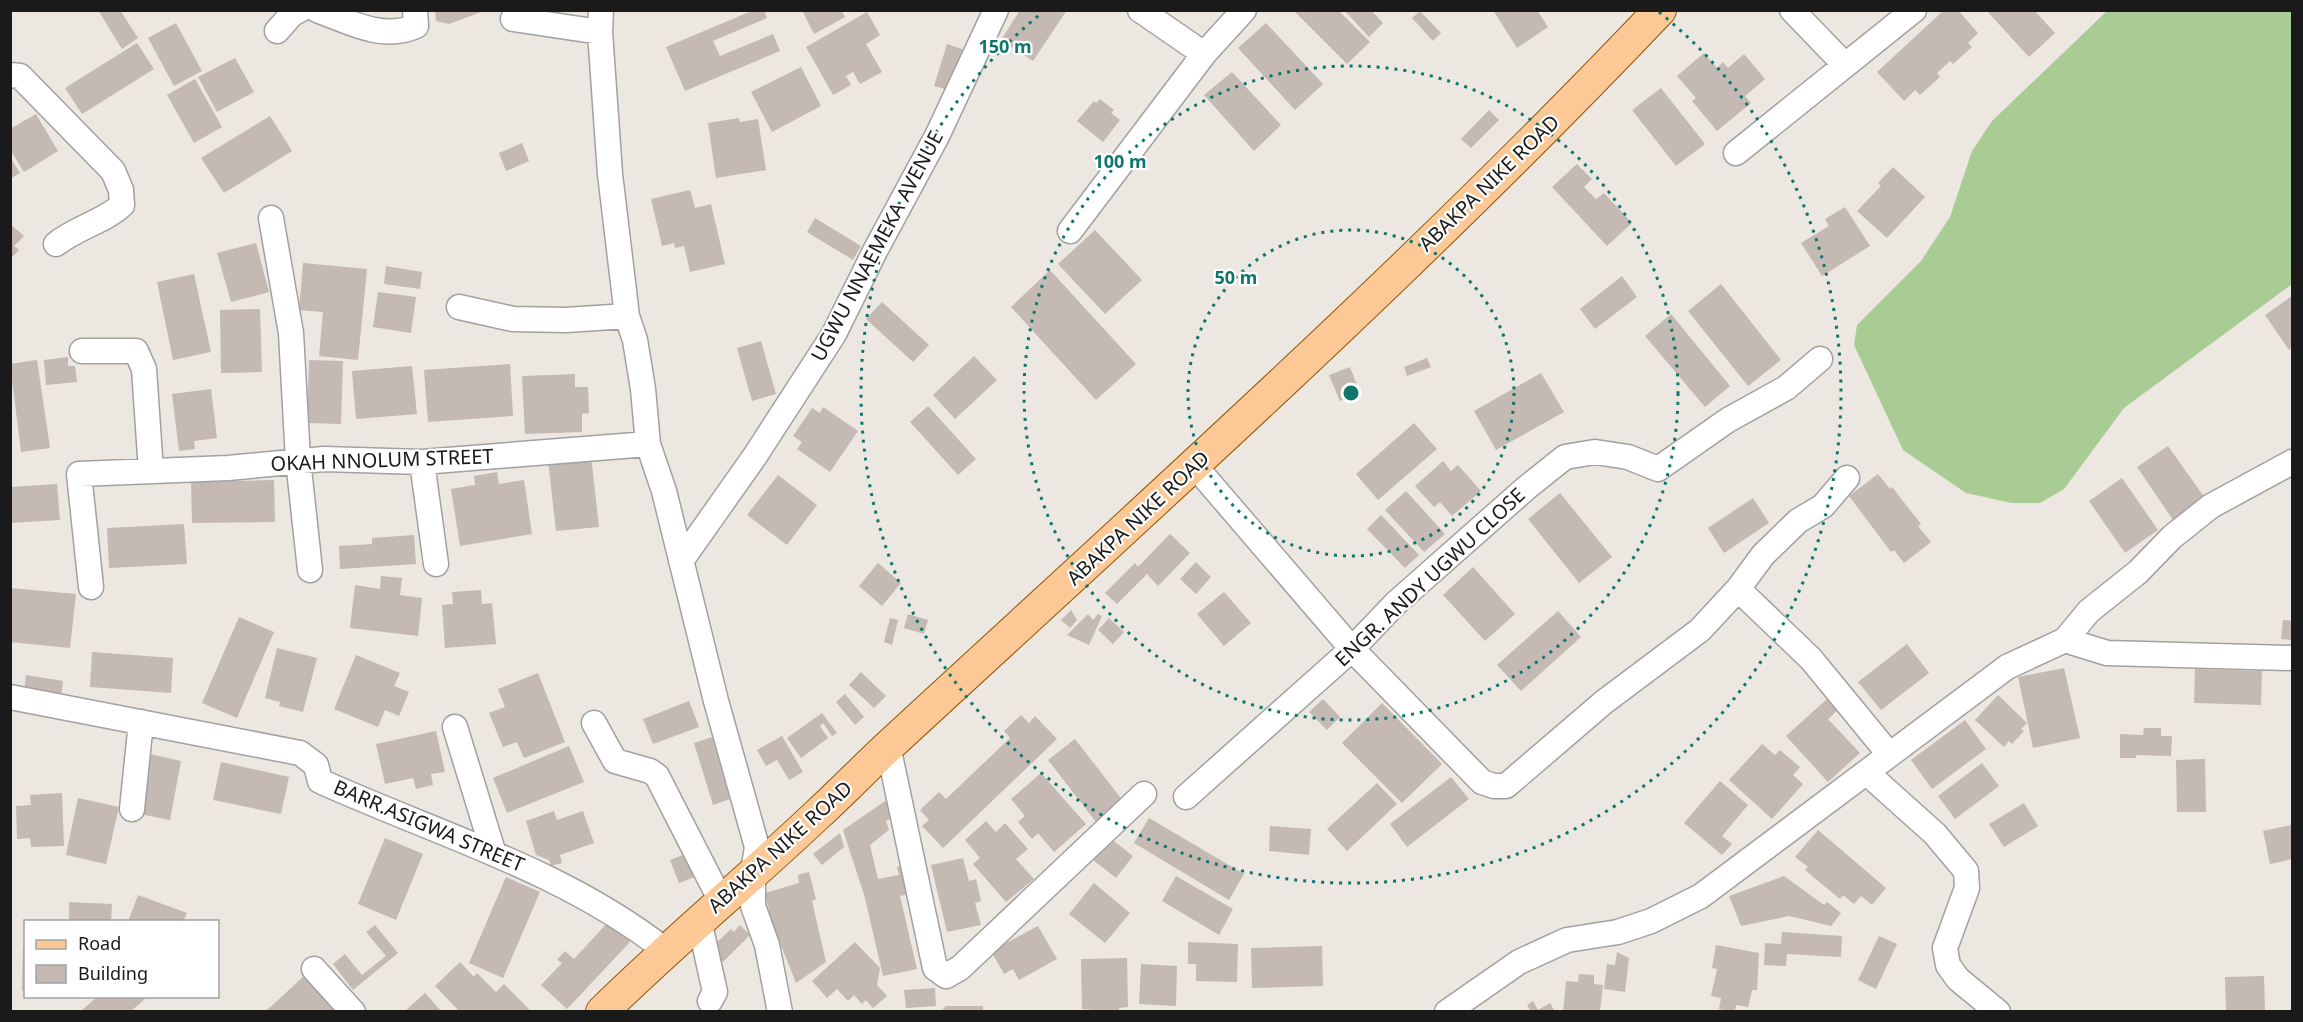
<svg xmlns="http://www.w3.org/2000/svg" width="2303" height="1022" viewBox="0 0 2303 1022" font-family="'Noto Sans',sans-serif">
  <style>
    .forest { fill: #a8cc94 }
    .building { fill: #c4b9b3 }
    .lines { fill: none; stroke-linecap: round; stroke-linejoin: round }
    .minor-casing { stroke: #a1a1a1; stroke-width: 27 }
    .major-casing { stroke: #905601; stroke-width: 34 }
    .minor { stroke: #fff; stroke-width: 24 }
    .major { stroke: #fbc896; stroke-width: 32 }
    .ring { fill: none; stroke: #0f766e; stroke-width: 3; stroke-dasharray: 3 6 }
    .labels { text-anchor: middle; stroke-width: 4.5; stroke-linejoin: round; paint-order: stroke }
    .street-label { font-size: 20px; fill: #1a1a1a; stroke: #fff }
    .centre { fill: #0f766e; stroke: #fff; stroke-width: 3 }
    .ring-label { font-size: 18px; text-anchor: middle; font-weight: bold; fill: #0f766e; stroke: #fff; stroke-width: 4.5; stroke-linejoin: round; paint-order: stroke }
  </style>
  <rect width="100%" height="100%" fill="#ece7e0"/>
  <path class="forest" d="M2107,11H2292V284L2124,408L2064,489L2040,503H2012L1966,493L1903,450L1854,345L1857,325L1921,261L1950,217L1972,151L1992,121Z"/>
  <path class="building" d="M98,10H120L138,38L122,49Z
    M435,10H484V11L449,24L436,21Z
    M754,10H764L767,18L713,41L720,56L773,34L780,51L685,91L666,47Z
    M802,10H841L845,17L814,34Z
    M1020,10H1067L1033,61L1001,40Z
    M1293,10H1338L1370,42L1347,64Z
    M1344,10H1371L1383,23L1369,37Z
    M1493,10H1537L1548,27L1517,48Z
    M1944,10H1958L1978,33L1968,43L1972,47L1953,64L1950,61L1937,73L1940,77L1920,95L1915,90L1904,101L1877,72Z
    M1986,10H2034L2055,33L2029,57Z
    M1420,11L1441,33L1433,41L1412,18Z
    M867,12L880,35L866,44L882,72L860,84L853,72L846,76L851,85L833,95L806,47Z
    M176,23L202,71L174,86L148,38Z
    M1266,23L1323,84L1295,110L1238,48Z
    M137,43L154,69L82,114L65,88Z
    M947,44L965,50L952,91L934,86Z
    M1704,53L1717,68L1723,62L1728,68L1744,54L1765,79L1745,96L1751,103L1717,131L1692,101L1696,98L1677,76Z
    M235,58L254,92L217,112L198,77Z
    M801,67L821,106L772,132L751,92Z
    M1232,72L1281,125L1254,151L1204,95Z
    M195,79L222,127L194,143L167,95Z
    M1661,88L1705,144L1676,166L1632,110Z
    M1100,99L1114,110L1111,113L1120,120L1103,142L1077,121L1094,101L1096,103Z
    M1489,110L1499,120L1471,148L1461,139Z
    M36,114L58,151L24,172L10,150V129Z
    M270,116L292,151L224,193L201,158Z
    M739,118L740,122L758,119L766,170L716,178L708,123Z
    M522,143L529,161L506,171L499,153Z
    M10,157L20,173L10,179Z
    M1577,164L1592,179L1584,187L1596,199L1604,193L1632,223L1607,246L1552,187Z
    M1893,167L1925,197L1887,238L1857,211L1881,186L1878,183Z
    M690,190L695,208L711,204L725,264L690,272L684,246L675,248L674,243L662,246L651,199Z
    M1845,207L1870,246L1822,276L1801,243L1829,226L1825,219Z
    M815,218L861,246L853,260L807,232Z
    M10,224L24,236L14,246L19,250L10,259Z
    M1095,230L1142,280L1105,314L1058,264Z
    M256,243L269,292L231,302L217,253Z
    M303,263L367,269L358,360L319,356L323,312L299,310Z
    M386,266L422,272L420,289L384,284Z
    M1050,270L1136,364L1096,400L1011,307Z
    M194,274L211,352L173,360L157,282Z
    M1622,276L1637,297L1595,329L1580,309Z
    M1721,284L1781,360L1748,386L1688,311Z
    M378,292L416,297L411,333L373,327Z
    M2292,296V347L2289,350L2265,315Z
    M882,302L929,345L913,362L866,319Z
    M260,309L262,372L221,373L220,310Z
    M1671,314L1730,386L1705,407L1645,336Z
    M761,341L776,394L752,401L737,348Z
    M974,356L997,380L955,419L933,395Z
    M68,357V366H75L77,382L46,385L44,360Z
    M1427,358L1431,367L1407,376L1404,367Z
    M37,360L50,448L21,452L10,364Z
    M309,360L343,361L341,424L307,423Z
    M510,364L513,416L428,422L424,370Z
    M412,366L417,414L356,419L352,371Z
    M1350,367L1360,393L1340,401L1329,375Z
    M1541,373L1564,412L1496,450L1474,411Z
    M575,374V387H588L589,413L582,414V432L525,434L522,376Z
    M211,389L217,438L194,441L195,449L179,451L172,394Z
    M928,406L976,459L958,475L910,422Z
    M823,407L858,431L830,472L797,449L802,442L793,436L812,408L820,413Z
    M1414,423L1437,449L1378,500L1356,474Z
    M2168,446L2207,501L2175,523L2137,467Z
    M591,456L599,527L556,531L548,460Z
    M1443,461L1451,471L1458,465L1481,491L1452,516L1440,502L1434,507L1415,486Z
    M497,472L499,484L524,480L532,534L460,546L451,489L475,485L474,476Z
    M1878,474L1890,489L1892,487L1921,524L1918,526L1931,542L1904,563L1894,550L1891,552L1849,496Z
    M778,475L817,505L787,545L747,515Z
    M2122,478L2158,530L2125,553L2089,501Z
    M274,480L275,522L192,523L191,482Z
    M57,484L60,520L10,523V487Z
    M1406,491L1445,534L1424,552L1385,510Z
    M1560,493L1612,557L1579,583L1528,519Z
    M1753,498L1769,523L1724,553L1708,528Z
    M1381,515L1419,555L1405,568L1367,529Z
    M184,524L187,564L109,568L107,528Z
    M1170,534L1190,553L1158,586L1147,574L1117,604L1105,593L1135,563L1138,567Z
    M414,535L416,564L340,569L339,546L372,544V538Z
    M1196,562L1211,577L1196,594L1180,579Z
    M878,563L901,583L882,606L859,586Z
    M1473,567L1515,614L1485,641L1443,595Z
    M381,576L402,578L400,595L422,598L418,636L350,628L355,585L380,589Z
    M10,588L76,594L70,648L10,642Z
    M481,590L482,604L492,603L496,644L445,648L442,605L453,604L452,592Z
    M1224,592L1251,623L1224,646L1197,614Z
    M1071,610L1077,620L1070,628L1061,620Z
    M1558,611L1581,637L1521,691L1497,665Z
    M908,614L928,620L924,634L904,628Z
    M1088,614L1093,620L1098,614L1102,616L1089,645L1067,635Z
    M239,617L274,632L237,718L202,703Z
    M890,618L898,620L892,645L884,642Z
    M1109,618L1124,632L1113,644L1098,630Z
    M2283,620L2292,621V640L2281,639Z
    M1907,644L1929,673L1881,710L1858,682Z
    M277,648L317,658L303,712L279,706L280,702L265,698Z
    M92,652L173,658L171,693L90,687Z
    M356,655L400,673L394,686L409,692L399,716L385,710L378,727L334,709Z
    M2064,668L2080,738L2033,748L2018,677Z
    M2195,669L2262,671L2261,705L2194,703Z
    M861,672L886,696L874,708L849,685Z
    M538,673L565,742L524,758L517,742L503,747L489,713L505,707L498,689Z
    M26,675L63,681L61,698L24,692Z
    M845,694L864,717L855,725L836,702Z
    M1998,695L2027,723L2021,729L2024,731L2012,744L2009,741L2004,747L1975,720Z
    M1323,699L1340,717L1327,730L1309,712Z
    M1827,699L1838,710L1828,719L1860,753L1828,782L1786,736Z
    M689,701L699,727L653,744L643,719Z
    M1382,703L1442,764L1402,803L1342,743Z
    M822,713L837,733L832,736L823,723L820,726L828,738L801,758L787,738Z
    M1021,715L1029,723L1035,716L1057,739L943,848L922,826L929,820L920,810L939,792L946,799L1010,738L1004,731Z
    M1965,720L1986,749L1932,789L1911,760Z
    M2144,728H2161V736H2172L2171,756L2136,755V758H2120V734L2143,735Z
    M436,731L445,772L431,774L433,785L416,789L413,778L385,784L376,744Z
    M782,736L803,772L789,780L777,760L766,766L757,750Z
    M712,737L730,799L713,805L694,743Z
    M1075,739L1127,806L1100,827L1048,760Z
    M1762,744L1775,755L1780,750L1800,767L1793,775L1803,784L1772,819L1729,780Z
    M569,746L584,782L507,813L493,778Z
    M150,754L181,761L170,820L139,814Z
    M2205,759L2206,812H2177L2176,760Z
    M221,762L289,777L281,814L213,800Z
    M1982,763L1999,786L1955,819L1938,796Z
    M1041,773L1086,824L1054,852L1038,833L1032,839L1018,822L1025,816L1011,799Z
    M1451,777L1469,799L1407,847L1390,824Z
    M1720,781L1748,805L1722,836L1732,844L1722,855L1684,823Z
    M1377,783L1397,804L1347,851L1327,829Z
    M62,793L64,846L31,847L30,838L17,839L16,806L31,805L30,795Z
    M891,797L896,816L886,821L889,830L870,845L878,879L899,875L897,867L906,865L913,893L900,896L917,969L883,976L865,898L843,830Z
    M78,798L119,807L106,864L66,855Z
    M2024,803L2038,826L2004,847L1989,824Z
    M554,811L557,820L583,811L594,843L560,855L562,863L551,866L549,860L536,855L526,821Z
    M1149,818L1244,874L1229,900L1134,843Z
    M986,821L996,832L1005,823L1028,849L1016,859L1034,879L1006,902L973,864L980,858L965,840Z
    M2292,825V859L2270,864L2263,831Z
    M1270,826L1311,829L1309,855L1269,851Z
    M1818,830L1886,888L1872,905L1861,896L1854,904L1843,895L1840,899L1805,870L1808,867L1795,857Z
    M840,833L844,847L822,865L813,854Z
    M385,838L423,854L396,920L358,904Z
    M1110,838L1133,856L1116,878L1093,860Z
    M691,852L700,875L679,883L670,860Z
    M963,858L969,881L976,879L981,901L975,903L981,925L947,932L931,865Z
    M809,872L816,899L812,901L826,962L796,983L771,920L765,893L799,883L798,875Z
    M1176,876L1233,909L1219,935L1162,901Z
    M1784,876L1824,905L1827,902L1841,913L1831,926L1789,916L1741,926L1729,896Z
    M506,877L540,892L503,978L469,963Z
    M1094,883L1130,913L1105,943L1069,914Z
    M138,895L187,913L183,922H128Z
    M69,902L112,904L111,922H69Z
    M609,921L630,942L567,1009L541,985L562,963L557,960L565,951L574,959Z
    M375,925L398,953L353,990L333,964L345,954L362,975L386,956L366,932Z
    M740,925L750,935L723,962L710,949L731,929L734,932Z
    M1038,926L1057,959L1019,980L1013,969L1004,974L991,951Z
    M1782,932L1842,936L1841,957L1787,954L1786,966L1764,965L1765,943L1781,944Z
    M1879,936L1897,944L1876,989L1858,980Z
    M855,942L880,968L877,985L887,996L873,1008L866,1000L862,1004L854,995L848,1001L837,989L827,998L812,981Z
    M1188,942L1238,944L1237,982L1196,981V964H1188Z
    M1716,945L1759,953L1757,990H1752L1748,1007L1736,1005L1735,1012L1719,1009L1721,998L1711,996L1717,969L1712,968Z
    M1322,946L1323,986L1252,988L1251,948Z
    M23,947H26V991H22Z
    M1617,952L1629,958L1625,992L1604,989L1607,964L1615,965Z
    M1127,958L1128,1007L1119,1008V1012L1082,1009L1081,959Z
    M460,962L474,977L477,973L496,992L504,984L529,1009L526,1012H460L435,986Z
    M1141,964L1177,966L1176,1006L1139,1004Z
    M1579,974L1594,975V984L1603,985L1600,1012H1563L1566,981L1578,982Z
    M304,976L337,1012H265Z
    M2264,976L2265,1012H2226L2225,977Z
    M935,988L936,1006L906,1008L904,990Z
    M425,993L442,1012H404Z
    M98,996H144L145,999L130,1012H80Z
    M1533,1001L1538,1010L1550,1003L1555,1012H1531L1527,1005Z
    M946,1006H983V1012H940Z"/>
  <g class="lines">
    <g class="minor-casing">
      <path id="minor" d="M317,10C350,22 382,41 416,26L415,10
        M601,10L600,32L610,174L627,316L635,340L643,389L648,444L664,491L716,701L757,847L753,872V906L767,945L780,1012
        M1140,10L1204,54L1244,10
        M1792,10L1845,65
        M513,19L600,32
        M277,31L292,14L300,10
        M10,75L20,76L113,171L121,190L122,205C105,221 76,228 56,244
        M1736,153L1914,10
        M271,218L291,333L298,460L310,570
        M1070,231L1204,54
        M459,307L513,319L566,320L627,316
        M82,351H136L144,369L151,471
        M422,462L436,564
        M1195,466L1352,649L1482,782L1494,786H1506L1604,702L1700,630L1738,589L1763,555L1798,521L1823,506L1847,478
        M681,561L755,456L834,334L875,251L937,136L996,10
        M91,587L79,474L228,468L324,459L422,462L648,444
        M1738,589L1811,659L1889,754
        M2065,640L2107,653L2292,658
        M10,697L300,753L316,765L320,781C437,834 563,870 665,950
        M594,723L615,761L650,771L657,776L721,901
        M455,727L493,851
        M888,746L935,968L946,976L960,968L1144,794
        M1867,773L1935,834L1966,871L1967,888L1945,948L1948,965L1958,979L1998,1012
        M1186,797L1352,649L1396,603L1525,489L1565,457L1595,452L1628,457L1658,469L1728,420L1786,388L1820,359
        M132,809L141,722
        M699,920L715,992L710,1001
        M314,969L353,1012
        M1447,1012L1519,962L1567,940L1618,932L1651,921L1701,896L2007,667L2065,640L2089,611L2138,572L2172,537L2211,506L2292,462"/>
    </g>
    <g class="major-casing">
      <path id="major" d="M602,1012C672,943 747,881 818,814C843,791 867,766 892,743C1152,503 1416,267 1660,10"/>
    </g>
    <use href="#minor" class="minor"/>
    <use href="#major" class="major"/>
  </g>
  <g class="ring">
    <circle cx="1351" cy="393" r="163"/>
    <circle cx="1351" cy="393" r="327"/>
    <path d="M1659 12A490 490 0 1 1 1043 12"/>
  </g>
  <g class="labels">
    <g class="street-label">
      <text transform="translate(1489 183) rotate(-44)" y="7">ABAKPA NIKE ROAD</text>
      <text transform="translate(877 246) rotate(-62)" y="7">UGWU NNAEMEKA AVENUE</text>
      <text transform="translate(382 460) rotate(-2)" y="7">OKAH NNOLUM STREET</text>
      <text transform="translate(1138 518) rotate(-43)" y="7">ABAKPA NIKE ROAD</text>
      <text transform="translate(1430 577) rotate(-43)" y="7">ENGR. ANDY UGWU CLOSE</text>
      <text transform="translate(429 826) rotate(23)" y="7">BARR.ASIGWA STREET</text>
      <text transform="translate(780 847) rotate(-42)" y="7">ABAKPA NIKE ROAD</text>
    </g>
  </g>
  <circle cx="1351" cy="393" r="9" class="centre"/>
  <g class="ring-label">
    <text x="1005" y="53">150 m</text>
    <text x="1120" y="168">100 m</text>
    <text x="1236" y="284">50 m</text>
  </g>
  <rect width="2303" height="1022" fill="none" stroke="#1a1a1a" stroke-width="24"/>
  <rect x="24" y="920" width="195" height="78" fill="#ffffff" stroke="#a3a3a3" stroke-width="1.5"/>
  <rect x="36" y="940" width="30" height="9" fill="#fbc896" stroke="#a3a3a3" stroke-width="1.5"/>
  <text x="78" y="950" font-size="18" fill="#1a1a1a">Road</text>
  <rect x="36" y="965" width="30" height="18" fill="#c4b9b3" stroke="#a3a3a3" stroke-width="1.5"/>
  <text x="78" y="980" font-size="18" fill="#1a1a1a">Building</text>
</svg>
